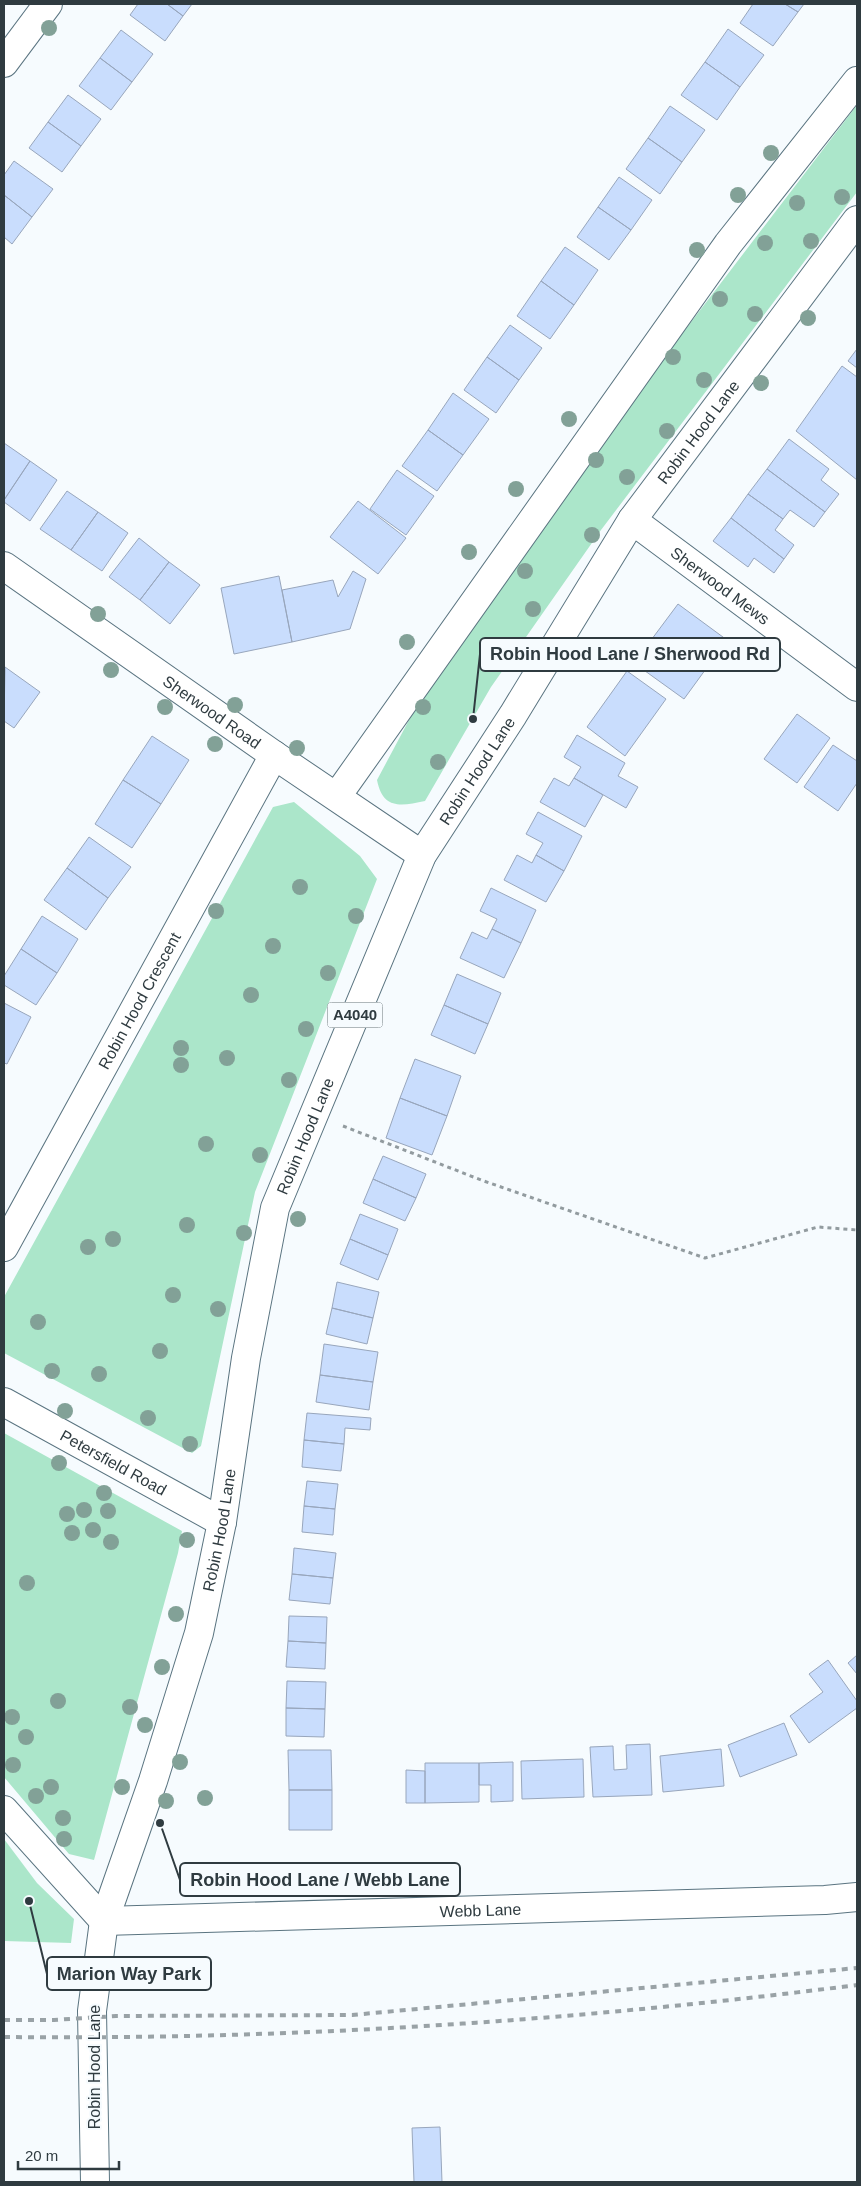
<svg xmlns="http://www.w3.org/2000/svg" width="861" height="2186" viewBox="0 0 861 2186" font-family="Helvetica,sans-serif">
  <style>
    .green { fill: #abe6ca }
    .building { fill: #c9ddfd; stroke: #98a6bc }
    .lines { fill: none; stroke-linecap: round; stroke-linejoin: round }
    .minor-casing { stroke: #5a7480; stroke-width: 30 }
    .major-casing { stroke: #5a7480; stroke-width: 30 }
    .path { stroke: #929b9f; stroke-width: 3; stroke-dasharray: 4 4; stroke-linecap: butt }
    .minor { stroke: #fff; stroke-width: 28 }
    .major { stroke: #fff; stroke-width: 28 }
    .rail { stroke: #99a2a6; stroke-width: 4; stroke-dasharray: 6 6; stroke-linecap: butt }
    .tree { fill: #82a197 }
    .labels { text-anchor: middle; stroke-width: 4; stroke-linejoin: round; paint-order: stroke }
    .shield { fill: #f6fbfe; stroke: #6b7579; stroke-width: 1 }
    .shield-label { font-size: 15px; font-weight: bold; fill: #2f3b40 }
    .street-label { font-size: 16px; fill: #2f3b40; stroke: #f6fbfe }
    .leader { fill: none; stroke: #2f3b40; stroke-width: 2 }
    .callout-dot { fill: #2f3b40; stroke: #f6fbfe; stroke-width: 2 }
    .callout { fill: #f6fbfe; stroke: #2f3b40; stroke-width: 2 }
    .callout-label { font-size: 18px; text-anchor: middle; font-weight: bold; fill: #2f3b40 }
  </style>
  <rect width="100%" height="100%" fill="#f6fbfe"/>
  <path class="green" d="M857,105V192L601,530L491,687L425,801C401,806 383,810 377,780L432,677L571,479Z
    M294,802L360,856L377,879L255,1192L201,1446L192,1453L4,1353V1297L273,807Z
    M4,1433L182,1531L178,1553L94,1860L69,1854L4,1777Z
    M4,1839L37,1883L74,1919L71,1943L4,1941Z"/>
  <path class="building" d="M138,4H167L183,16L165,41L130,15Z
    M167,4H192L183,16Z
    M753,4H785L798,12L773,46L740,23Z
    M785,4H804L798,12Z
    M728,29L764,55L740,87L705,62Z
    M121,30L153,54L132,82L100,58Z
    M100,58L132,82L111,110L79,86Z
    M705,62L740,87L717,120L681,95Z
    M68,95L101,119L81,146L48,122Z
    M670,106L705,130L682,162L648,138Z
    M48,122L81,146L62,172L29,148Z
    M648,138L682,162L660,194L626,169Z
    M14,161L53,189L32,217L4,195V175Z
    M619,177L652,200L631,230L598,207Z
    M4,195L32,217L12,244L4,237Z
    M598,207L631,230L609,260L577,237Z
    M565,247L598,270L574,305L541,281Z
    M541,281L574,305L550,339L517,316Z
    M510,325L542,348L519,380L487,357Z
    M857,349V368L848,361Z
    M487,357L519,380L496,413L464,390Z
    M842,366L857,377V480L796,431Z
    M453,393L489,419L463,455L428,430Z
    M428,430L463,455L437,491L402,466Z
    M789,439L829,469L821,480L839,494L825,512L767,469Z
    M4,443L30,461L4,500Z
    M30,461L57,480L30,521L4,502V500Z
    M767,469L825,512L814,527L790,510L783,519L748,494Z
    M397,470L434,496L406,535L370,509Z
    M67,491L98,512L71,550L40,529Z
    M748,494L783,519L775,530L794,545L784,559L731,518Z
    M358,501L406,538L378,574L330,537Z
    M98,512L128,533L102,571L71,550Z
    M731,518L784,559L774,573L754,558L748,567L713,541Z
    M139,538L169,562L140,600L109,577Z
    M169,562L200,585L170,624L140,600Z
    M353,571L366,579L350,629L292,642L282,590L333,580L338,597Z
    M279,576L292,642L234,654L221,588Z
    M678,604L727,640L684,699L634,663Z
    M5,667L40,692L14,728L4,721Z
    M627,671L666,699L625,756L587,727Z
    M797,714L830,738L797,783L764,759Z
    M577,735L625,763L618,776L638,787L626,808L574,778L581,767L564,757Z
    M152,736L189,760L161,804L123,780Z
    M833,745L857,761V783L838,811L804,787Z
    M554,778L569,786L574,778L603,795L585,827L540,802Z
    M123,780L161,804L132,848L95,824Z
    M538,812L582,836L564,871L536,855L543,843L526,834Z
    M89,837L131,867L108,898L67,868Z
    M517,855L532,863L536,855L564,871L546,902L504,880Z
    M67,868L108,898L86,930L44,900Z
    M491,888L536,910L521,943L492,929L497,919L480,911Z
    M42,916L78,939L57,973L21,949Z
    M492,929L521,943L504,978L460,958L472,932L487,939Z
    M21,949L57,973L36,1005L4,985V976Z
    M457,974L501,993L488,1024L444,1005Z
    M4,1003L31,1017L7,1064L4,1063Z
    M444,1005L488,1024L475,1054L431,1035Z
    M415,1059L461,1076L447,1116L400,1098Z
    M400,1098L447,1116L432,1155L386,1138Z
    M383,1156L426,1174L416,1198L373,1179Z
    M373,1179L416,1198L405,1221L363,1203Z
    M360,1214L398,1229L388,1255L350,1239Z
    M350,1239L388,1255L378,1280L340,1264Z
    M337,1282L379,1292L373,1318L332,1308Z
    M332,1308L373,1318L367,1344L326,1334Z
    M324,1344L378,1352L373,1382L320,1375Z
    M320,1375L373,1382L369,1410L316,1402Z
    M307,1413L371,1418L370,1430L345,1428L344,1444L304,1440Z
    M304,1440L344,1444L341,1471L302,1467Z
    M307,1481L338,1484L335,1509L304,1506Z
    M304,1506L335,1509L333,1535L302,1532Z
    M294,1548L336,1553L333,1578L292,1574Z
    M292,1574L333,1578L330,1604L289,1600Z
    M289,1616L327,1617L326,1643L288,1641Z
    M288,1641L326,1643L325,1669L286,1667Z
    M857,1655V1674L848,1663Z
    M828,1660L857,1701V1708L809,1743L790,1716L823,1692L809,1674Z
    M287,1681L326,1682L325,1709L286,1708Z
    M286,1708L325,1709L324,1737L286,1736Z
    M784,1723L797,1755L740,1777L728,1745Z
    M650,1744L652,1795L593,1797L590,1747L613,1746L614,1770L627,1769L626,1745Z
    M721,1749L724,1786L663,1792L660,1756Z
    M288,1750H331L332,1790H289Z
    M583,1759L584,1797L522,1799L521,1761Z
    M513,1762V1801L491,1802V1785H479V1763Z
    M425,1763H479V1802L425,1803Z
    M406,1770L425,1771V1803H406Z
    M289,1790H332V1830H289Z
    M440,2127L442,2182H414L412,2128Z"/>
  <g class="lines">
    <g class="minor-casing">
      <g id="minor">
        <path d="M4,63L48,4"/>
        <path id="s1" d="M632,520L857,687"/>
        <path id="s2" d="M4,566L274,755L422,855"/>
        <path d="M337,796L728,244L857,81"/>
        <path id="s3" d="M4,1247L274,755"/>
        <path id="s4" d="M4,1402L222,1522"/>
        <path id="s5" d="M4,1810L104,1921L825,1900L857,1897"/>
      </g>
    </g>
    <g class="major-casing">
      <g id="major">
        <path id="s6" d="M95,2182L92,2011L104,1921L153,1781L199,1633L222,1522L246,1358L275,1208L422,855L513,715L632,520L857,220"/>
      </g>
    </g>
    <path class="path" d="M343,1126L481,1180L705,1258L818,1227L857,1230"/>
    <use href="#minor" class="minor"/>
    <use href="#major" class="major"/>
    <path class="rail" d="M4,2020H54L116,2016L352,2015L857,1968
      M4,2037C290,2040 574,2021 857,1985"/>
  </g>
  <g class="tree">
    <circle cx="49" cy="28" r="8"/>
    <circle cx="771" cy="153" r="8"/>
    <circle cx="738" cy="195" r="8"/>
    <circle cx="842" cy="197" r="8"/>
    <circle cx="797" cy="203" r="8"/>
    <circle cx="811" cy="241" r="8"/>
    <circle cx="765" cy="243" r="8"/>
    <circle cx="697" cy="250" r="8"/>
    <circle cx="720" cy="299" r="8"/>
    <circle cx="755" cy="314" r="8"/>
    <circle cx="808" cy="318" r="8"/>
    <circle cx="673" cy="357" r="8"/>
    <circle cx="704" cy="380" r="8"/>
    <circle cx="761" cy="383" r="8"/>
    <circle cx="569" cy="419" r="8"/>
    <circle cx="667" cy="431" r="8"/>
    <circle cx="596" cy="460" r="8"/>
    <circle cx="627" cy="477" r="8"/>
    <circle cx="516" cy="489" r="8"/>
    <circle cx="592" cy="535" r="8"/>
    <circle cx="469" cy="552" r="8"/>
    <circle cx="525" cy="571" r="8"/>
    <circle cx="533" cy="609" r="8"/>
    <circle cx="98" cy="614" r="8"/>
    <circle cx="407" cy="642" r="8"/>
    <circle cx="111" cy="670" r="8"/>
    <circle cx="235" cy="705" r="8"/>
    <circle cx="165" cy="707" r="8"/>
    <circle cx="423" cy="707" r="8"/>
    <circle cx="215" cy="744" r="8"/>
    <circle cx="297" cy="748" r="8"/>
    <circle cx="438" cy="762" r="8"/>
    <circle cx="300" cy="887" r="8"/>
    <circle cx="216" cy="911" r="8"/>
    <circle cx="356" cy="916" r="8"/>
    <circle cx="273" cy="946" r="8"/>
    <circle cx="328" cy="973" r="8"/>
    <circle cx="251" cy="995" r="8"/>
    <circle cx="306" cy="1029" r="8"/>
    <circle cx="181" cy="1048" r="8"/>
    <circle cx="227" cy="1058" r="8"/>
    <circle cx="181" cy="1065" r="8"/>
    <circle cx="289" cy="1080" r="8"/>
    <circle cx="206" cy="1144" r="8"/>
    <circle cx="260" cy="1155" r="8"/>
    <circle cx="298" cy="1219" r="8"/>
    <circle cx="187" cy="1225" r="8"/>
    <circle cx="244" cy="1233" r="8"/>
    <circle cx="113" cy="1239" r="8"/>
    <circle cx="88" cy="1247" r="8"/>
    <circle cx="173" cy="1295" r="8"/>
    <circle cx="218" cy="1309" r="8"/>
    <circle cx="38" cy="1322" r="8"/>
    <circle cx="160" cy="1351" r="8"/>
    <circle cx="52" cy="1371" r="8"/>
    <circle cx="99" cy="1374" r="8"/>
    <circle cx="65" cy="1411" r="8"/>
    <circle cx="148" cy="1418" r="8"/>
    <circle cx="190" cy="1444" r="8"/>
    <circle cx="59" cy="1463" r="8"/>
    <circle cx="104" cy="1493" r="8"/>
    <circle cx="84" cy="1510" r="8"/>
    <circle cx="108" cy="1511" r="8"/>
    <circle cx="67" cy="1514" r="8"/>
    <circle cx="93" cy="1530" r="8"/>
    <circle cx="72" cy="1533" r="8"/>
    <circle cx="187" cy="1540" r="8"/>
    <circle cx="111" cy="1542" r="8"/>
    <circle cx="27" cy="1583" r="8"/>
    <circle cx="176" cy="1614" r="8"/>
    <circle cx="162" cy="1667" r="8"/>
    <circle cx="58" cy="1701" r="8"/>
    <circle cx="130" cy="1707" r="8"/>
    <circle cx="12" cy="1717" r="8"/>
    <circle cx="145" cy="1725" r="8"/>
    <circle cx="26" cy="1737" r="8"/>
    <circle cx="180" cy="1762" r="8"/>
    <circle cx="13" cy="1765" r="8"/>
    <circle cx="51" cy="1787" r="8"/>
    <circle cx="122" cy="1787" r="8"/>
    <circle cx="36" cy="1796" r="8"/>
    <circle cx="205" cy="1798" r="8"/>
    <circle cx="166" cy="1801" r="8"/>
    <circle cx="63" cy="1818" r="8"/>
    <circle cx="64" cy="1839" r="8"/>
  </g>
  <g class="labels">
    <rect class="shield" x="327.5" y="1002.5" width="55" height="25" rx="4"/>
    <g class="shield-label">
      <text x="355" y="1020">A4040</text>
    </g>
    <g class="street-label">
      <text dy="6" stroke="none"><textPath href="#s6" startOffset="1885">Robin Hood Lane</textPath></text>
      <text dy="6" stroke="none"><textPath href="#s1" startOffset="110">Sherwood Mews</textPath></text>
      <text dy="6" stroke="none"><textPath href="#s2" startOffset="254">Sherwood Road</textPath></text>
      <text dy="6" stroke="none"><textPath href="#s6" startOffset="1480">Robin Hood Lane</textPath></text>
      <text dy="6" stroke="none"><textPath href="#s3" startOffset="281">Robin Hood Crescent</textPath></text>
      <text dy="6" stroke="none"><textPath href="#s6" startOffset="1075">Robin Hood Lane</textPath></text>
      <text dy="6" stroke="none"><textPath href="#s4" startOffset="125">Petersfield Road</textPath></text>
      <text dy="6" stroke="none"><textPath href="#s6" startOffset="670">Robin Hood Lane</textPath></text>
      <text dy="6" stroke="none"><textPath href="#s5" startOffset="526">Webb Lane</textPath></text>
      <text transform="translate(94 2067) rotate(-90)" y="6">Robin Hood Lane</text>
    </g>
  </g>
  <path class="leader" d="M473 719L480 654M160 1823L180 1880M29 1901L47 1974"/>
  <g class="callout-dot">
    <circle cx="473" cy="719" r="5"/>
    <circle cx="160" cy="1823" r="5"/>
    <circle cx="29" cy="1901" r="5"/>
  </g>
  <g class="callout">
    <rect x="480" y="638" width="300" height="33" rx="5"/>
    <rect x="180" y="1863" width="280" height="33" rx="5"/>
    <rect x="47" y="1957" width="164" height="33" rx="5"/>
  </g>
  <g class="callout-label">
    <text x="630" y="660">Robin Hood Lane / Sherwood Rd</text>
    <text x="320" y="1886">Robin Hood Lane / Webb Lane</text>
    <text x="129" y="1980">Marion Way Park</text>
  </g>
  <rect width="861" height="2186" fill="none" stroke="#2f3b40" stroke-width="10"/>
  <path d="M18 2161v8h101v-8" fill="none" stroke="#2f3b40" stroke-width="2.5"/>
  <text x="25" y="2161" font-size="15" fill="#2f3b40" stroke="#f6fbfe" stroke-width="4" paint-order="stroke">20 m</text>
</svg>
